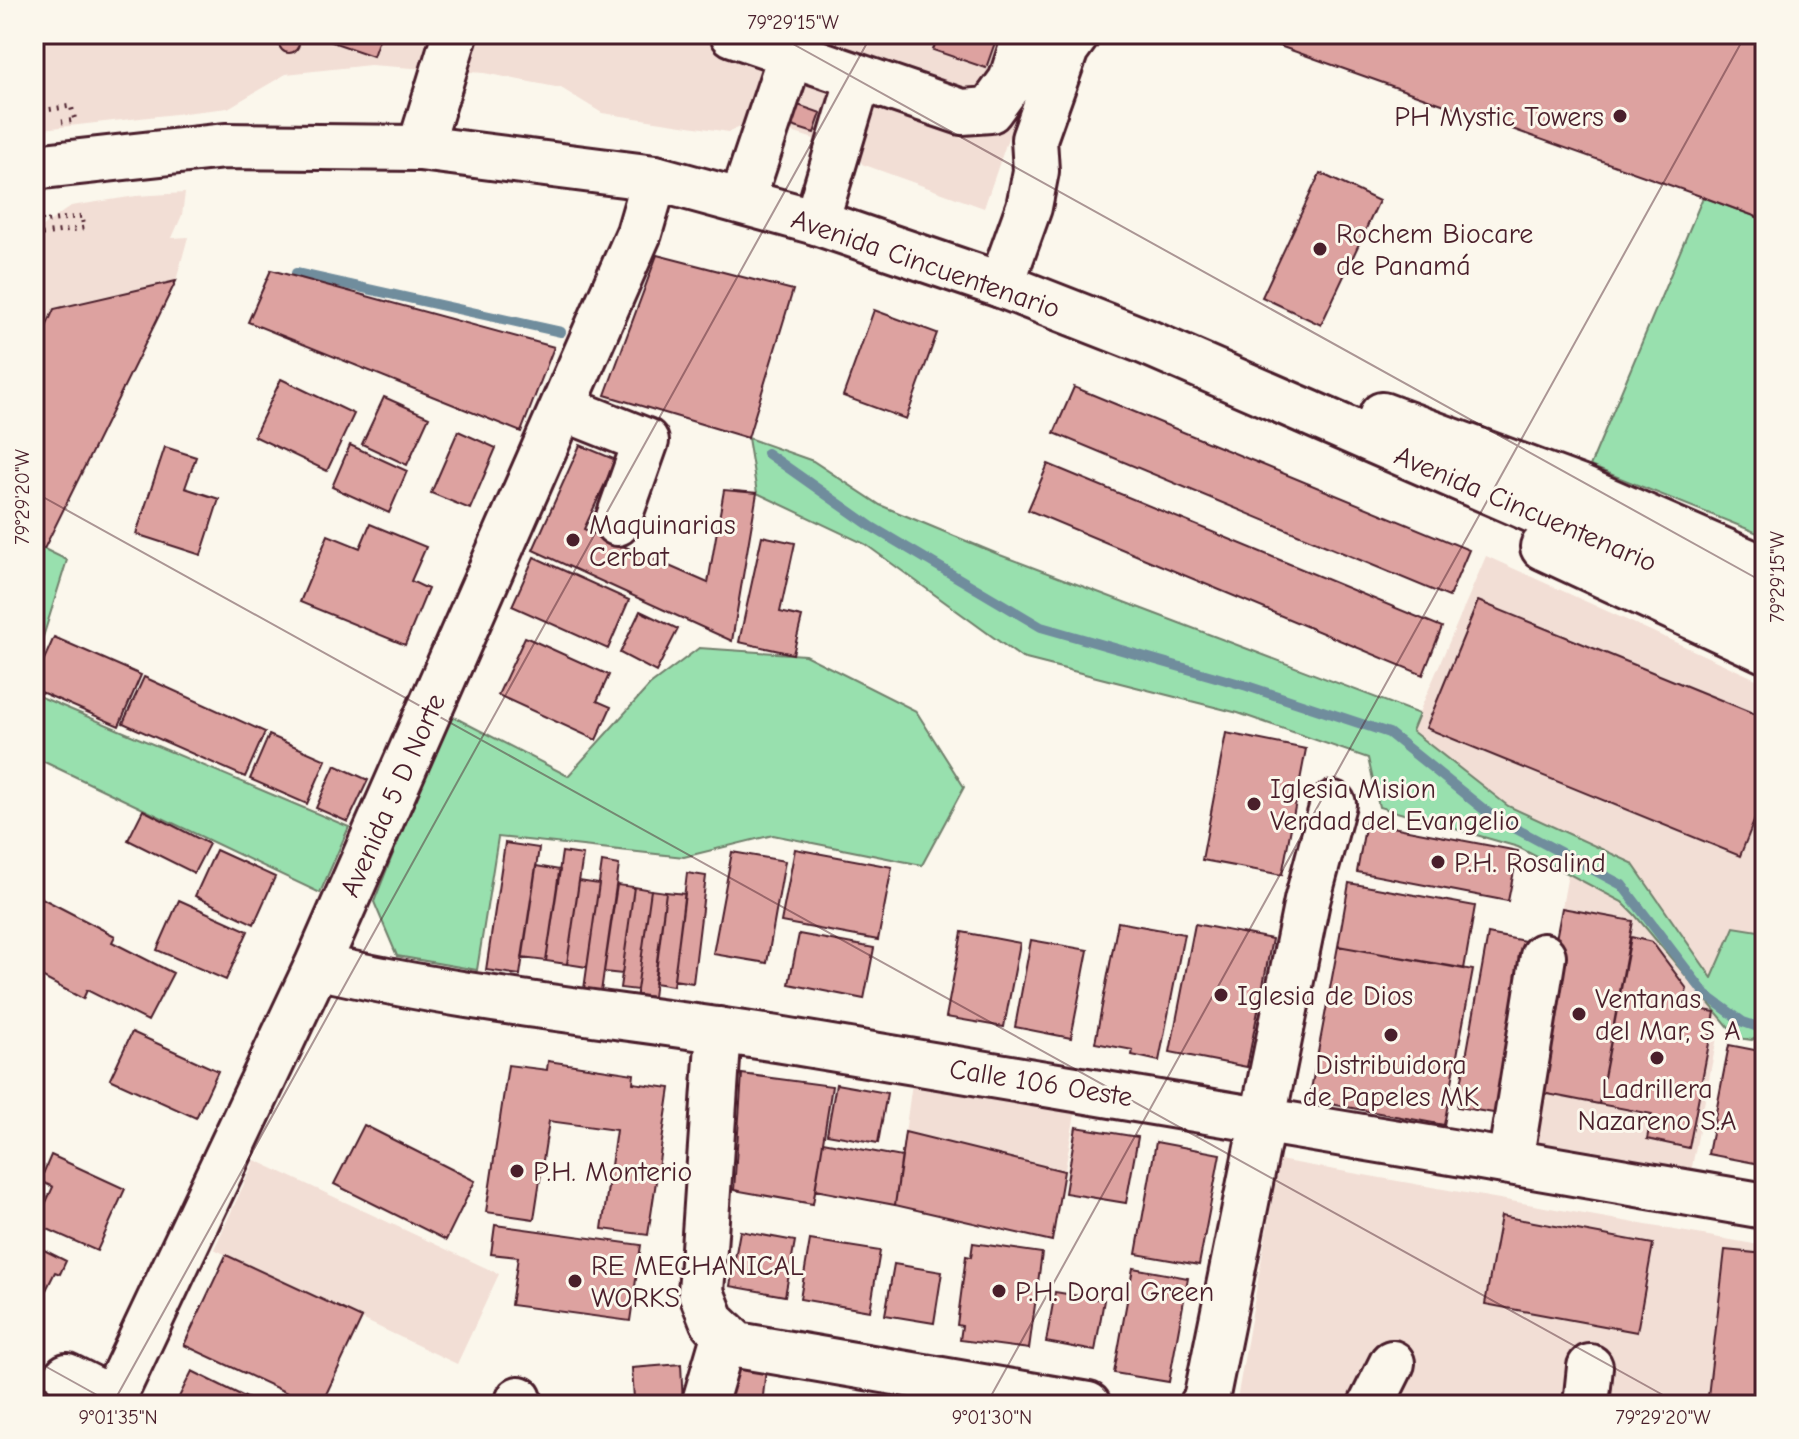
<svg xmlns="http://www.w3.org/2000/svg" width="1799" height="1439" viewBox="0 0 1799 1439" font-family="'Comic Neue',sans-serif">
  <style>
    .built { fill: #f2ded5 }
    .green { fill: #98e0ae; stroke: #71806c; stroke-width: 2 }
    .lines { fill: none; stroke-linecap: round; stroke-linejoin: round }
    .stream { stroke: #708d9d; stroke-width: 10 }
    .building { fill: #dda2a0; stroke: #4a1f2b; stroke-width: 2 }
    .minor-casing { stroke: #4a1f2b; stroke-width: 50 }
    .major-casing { stroke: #4a1f2b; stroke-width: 50 }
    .path { stroke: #4a1f2b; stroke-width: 5; stroke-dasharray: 2 6; stroke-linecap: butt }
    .minor { stroke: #fbf7ec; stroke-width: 44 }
    .major { stroke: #fbf7ec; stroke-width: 44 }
    .ticks { fill: none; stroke: #4a1f2b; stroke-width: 2; stroke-opacity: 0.45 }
    .poi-dot { fill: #4a1f2b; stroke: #fbf7ec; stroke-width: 3 }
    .labels { text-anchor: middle; stroke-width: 6; stroke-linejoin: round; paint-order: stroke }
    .poi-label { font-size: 28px; fill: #4a1f2b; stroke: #fbf7ec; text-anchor: start }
    .street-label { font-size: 28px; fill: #4a1f2b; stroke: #fbf7ec }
    .neatline { fill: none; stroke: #4a1f2b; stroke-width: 3 }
    .ticks-label { font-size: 20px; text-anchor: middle; fill: #4a1f2b }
  </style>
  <rect width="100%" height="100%" fill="#fbf7ec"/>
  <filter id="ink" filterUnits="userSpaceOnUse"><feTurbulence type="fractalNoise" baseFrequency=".0125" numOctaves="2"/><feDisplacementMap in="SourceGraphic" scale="16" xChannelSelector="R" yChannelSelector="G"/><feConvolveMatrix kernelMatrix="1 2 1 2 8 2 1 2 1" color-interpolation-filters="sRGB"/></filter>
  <g filter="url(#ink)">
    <path class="built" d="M34,34H1044L984,208L862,164L856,152L782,129L745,125L729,132L602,113L561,88L484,73L370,65L286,74L228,108L34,130Z
      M185,193L182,215L172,238L188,237L176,281L44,549L34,544V233L71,206L136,196Z
      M1486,556L1765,683V932L1734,927L1712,979L1632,863L1508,806L1411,731Z
      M1568,874L1622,902L1635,915L1721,1017L1691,1172L1519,1142Z
      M912,1083L1075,1114L1052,1241L895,1205Z
      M255,1160L499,1274L457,1364L214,1249Z
      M1279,1160L1765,1246V1405H1236Z"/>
    <path class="green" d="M1703,197L1765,220V536L1590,466Z
      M748,438L813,461L880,505L1000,555L1419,714L1412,731L1508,806L1632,863L1712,978L1734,927L1765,932V1034L1752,1040L1738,1038L1635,915L1622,902L1518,847L1379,807L1368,758L1238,713L1022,658L865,544L757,493Z
      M34,544L67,560L34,666Z
      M699,648L805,655L916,711L964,787L922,865L773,835L684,857L498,837L477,970L397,956L374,902L448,714L568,776L650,685Z
      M34,694L349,827L320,893L34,757Z"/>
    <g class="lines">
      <path class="stream" d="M296,273L561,332
        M767,453L872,527L1041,627L1247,686L1389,733L1492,816L1622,885L1706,995L1743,1022L1758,1027L1765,1024"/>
    </g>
    <path class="building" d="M279 43a10 10 0 1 1 20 0a10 10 0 1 1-20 0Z
      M277,34L275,42L266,45L261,43L257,35Z
      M309,34H381L373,56Z
      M597,34H629L626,44Z
      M939,34H998L986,68L933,50Z
      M1246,34H1765V220L1703,197Z
      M798,105L821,113L814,133L792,126Z
      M1320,173L1379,201L1321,325L1262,297Z
      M657,255L793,290L748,438L605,395Z
      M271,270L554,347L521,432L248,322Z
      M176,281L44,549L34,544V354L54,309Z
      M874,310L937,333L906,419L843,396Z
      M281,379L354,414L327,471L254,436Z
      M1074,387L1469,550L1449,597L1054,433Z
      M384,397L429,417L407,465L362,444Z
      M458,431L496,448L470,509L431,493Z
      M350,445L407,471L389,513L332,487Z
      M580,445L616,460L584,529L708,583L724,490L757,493L732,641L533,550Z
      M165,447L196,457L185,488L219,499L201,555L136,534Z
      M1048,464L1442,627L1423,675L1028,510Z
      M370,524L426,547L411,581L428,589L405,645L300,602L328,535L360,548Z
      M762,536L795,543L780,612L802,617L793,654L739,642Z
      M534,557L629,600L608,649L512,606Z
      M1478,601L1765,718V794L1740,856L1426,728Z
      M640,611L678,629L656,672L620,653Z
      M54,637L141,675L119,726L34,689V682Z
      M525,637L609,675L597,701L611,707L596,740L498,695Z
      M144,677L265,732L245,777L123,723Z
      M1226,733L1306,749L1282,875L1202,860Z
      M269,735L326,760L307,804L250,779Z
      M335,765L368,780L348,822L316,808Z
      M143,810L209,844L194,873L128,840Z
      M1366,822L1518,851L1508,901L1357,872Z
      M505,843L539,848L520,975L486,970Z
      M795,849L892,867L878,940L781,922Z
      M216,850L275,877L254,924L195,896Z
      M562,852L583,855L567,964L546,961Z
      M732,852L785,861L767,963L713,954Z
      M602,862L619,865L601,992L584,989Z
      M536,866L560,870L546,961L522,958Z
      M687,873L706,876L693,983L674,980Z
      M579,881L599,884L587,967L567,964Z
      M1349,883L1475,906L1464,969L1338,946Z
      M617,885L634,887L622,974L604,972Z
      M634,887L651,890L637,990L620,988Z
      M651,890L666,892L653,997L637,995V990Z
      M666,892L685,894L673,986L654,983Z
      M34,894L115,936L112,942L173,973L148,1021L87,990L83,999L34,973Z
      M179,900L248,931L226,980L157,950Z
      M1562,908L1633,921L1599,1104L1527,1090Z
      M1118,922L1184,934L1159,1061L1132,1055L1133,1050L1095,1043Z
      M1195,924L1272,939L1247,1067L1170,1052Z
      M962,932L1020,943L1004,1027L946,1017Z
      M799,934L874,948L864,999L789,984Z
      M1488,934L1525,941L1507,1044L1518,1046L1506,1115L1457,1107Z
      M1631,937L1652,942L1687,989L1683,1006L1715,1012L1689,1148L1647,1139L1652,1114L1599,1104Z
      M1031,940L1088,950L1071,1038L1015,1027Z
      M1338,946L1473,970L1444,1125L1309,1100Z
      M132,1032L218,1071L196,1118L110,1079Z
      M1729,1045L1765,1052V1165L1708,1154Z
      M548,1061L634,1074L633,1083L670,1088L648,1235L602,1229L616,1130L549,1121L534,1219L486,1212L508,1065L547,1070Z
      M742,1074L832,1086L813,1204L734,1190Z
      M836,1084L887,1093L878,1143L827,1134Z
      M364,1125L475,1181L446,1240L334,1184Z
      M1076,1127L1138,1137L1126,1203L1065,1193Z
      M905,1132L1064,1171L1052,1241L895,1205Z
      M823,1142L902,1157L895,1205L815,1190Z
      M1156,1142L1220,1154L1199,1265L1136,1254Z
      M51,1155L125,1189L97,1251L36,1224L53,1187L40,1181Z
      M1501,1216L1653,1244L1637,1332L1485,1304Z
      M495,1225L641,1245L630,1321L511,1305L518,1257L491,1254Z
      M740,1231L795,1241L785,1296L730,1286Z
      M810,1240L880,1251L870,1311L800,1299Z
      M973,1243L1042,1253L1029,1349L960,1340L962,1326L957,1325L966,1256L971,1257Z
      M34,1245L66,1261L60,1274L55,1272L34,1314Z
      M1725,1250L1765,1254V1405H1707Z
      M226,1255L362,1318L321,1405H313L184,1345Z
      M894,1264L942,1272L934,1323L885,1315Z
      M1133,1268L1188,1278L1169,1382L1114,1373Z
      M1055,1292L1104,1300L1095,1351L1046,1342Z
      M681,1364L683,1405H617L616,1400L634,1399L632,1368Z
      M731,1365L766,1369L762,1405H726Z
      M192,1371L261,1405H175Z"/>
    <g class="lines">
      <g class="minor-casing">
        <path id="minor" d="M733,34L962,112L990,110L1011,81L1026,34
          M420,148L455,34
          M742,201L791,54
          M816,222L859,78
          M1001,285L1029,207L1036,171L1034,139L1066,49L1077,34
          M563,408L646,441L617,523
          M317,966C470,1002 628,1015 783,1040C1111,1094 1438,1149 1765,1206
          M719,1030L701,1292L713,1322L737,1345L1088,1405
          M1510,1162L1543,956
          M67,1376L113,1399
          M110,1405L317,966L639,233L655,178
          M517,1405L519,1399
          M704,1405L725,1333
          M1202,1405L1206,1400L1307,901L1333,804
          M1371,1405L1392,1363
          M1586,1405L1590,1367"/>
      </g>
      <g class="major-casing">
        <path id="major" d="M34,167L225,146L420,148L655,178L816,222L1001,285L1144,341L1765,611
          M1382,415L1579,488L1765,569
          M1543,547L1765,650"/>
      </g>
      <path class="path" d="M34,112L71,106L75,120L62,122
        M34,225L36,235L84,228L82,216L42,222L38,203"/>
      <use href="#minor" class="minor"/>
      <use href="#major" class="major"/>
    </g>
  </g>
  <path class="ticks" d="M775,34L1765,583M34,492L1681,1405M34,1360L115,1405M112,1405L872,34M986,1405L1746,34"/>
  <g class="poi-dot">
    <circle cx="1620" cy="116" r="8"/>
    <circle cx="1320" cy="249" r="8"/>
    <circle cx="573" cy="540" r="8"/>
    <circle cx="1254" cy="804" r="8"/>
    <circle cx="1438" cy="862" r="8"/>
    <circle cx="1221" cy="995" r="8"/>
    <circle cx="1579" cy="1014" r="8"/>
    <circle cx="1391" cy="1035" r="8"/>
    <circle cx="1657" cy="1058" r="8"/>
    <circle cx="517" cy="1171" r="8"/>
    <circle cx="575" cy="1281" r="8"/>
    <circle cx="999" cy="1291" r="8"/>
  </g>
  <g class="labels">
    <g class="poi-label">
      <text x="1604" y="126" text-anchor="end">PH Mystic Towers</text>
      <text x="1336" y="243">Rochem Biocare<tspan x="1336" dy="32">de Panamá</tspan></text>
      <text x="589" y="534">Maquinarias<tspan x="589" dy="32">Cerbat</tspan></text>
      <text x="1270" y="798">Iglesia Mision<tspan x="1270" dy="32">Verdad del Evangelio</tspan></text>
      <text x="1454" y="872">P.H. Rosalind</text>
      <text x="1237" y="1005">Iglesia de Dios</text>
      <text x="1595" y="1008">Ventanas<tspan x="1595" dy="32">del Mar, S A</tspan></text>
      <text x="1391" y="1074" text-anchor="middle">Distribuidora<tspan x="1391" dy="32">de Papeles MK</tspan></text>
      <text x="1657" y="1098" text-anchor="middle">Ladrillera<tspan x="1657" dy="32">Nazareno S.A</tspan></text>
      <text x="533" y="1181">P.H. Monterio</text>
      <text x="591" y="1275">RE MECHANICAL<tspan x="591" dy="32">WORKS</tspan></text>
      <text x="1015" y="1301">P.H. Doral Green</text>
    </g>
    <g class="street-label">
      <text transform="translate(926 263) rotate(19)" y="10">Avenida Cincuentenario</text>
      <text transform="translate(1526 508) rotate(23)" y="10">Avenida Cincuentenario</text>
      <text transform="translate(392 795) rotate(-66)" y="10">Avenida 5 D Norte</text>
      <text transform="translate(1041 1082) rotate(9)" y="10">Calle 106 Oeste</text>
    </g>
  </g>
  <rect width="1799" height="1439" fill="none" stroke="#fbf7ec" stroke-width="88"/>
  <rect x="44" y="44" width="1711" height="1351" class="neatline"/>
  <g class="ticks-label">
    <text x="793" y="29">79°29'15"W</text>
    <text transform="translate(22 497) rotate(-90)" y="7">79°29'20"W</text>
    <text transform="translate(1777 577) rotate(-90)" y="7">79°29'15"W</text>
    <text x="118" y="1424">9°01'35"N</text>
    <text x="992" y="1424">9°01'30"N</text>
    <text x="1663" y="1424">79°29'20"W</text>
  </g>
</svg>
